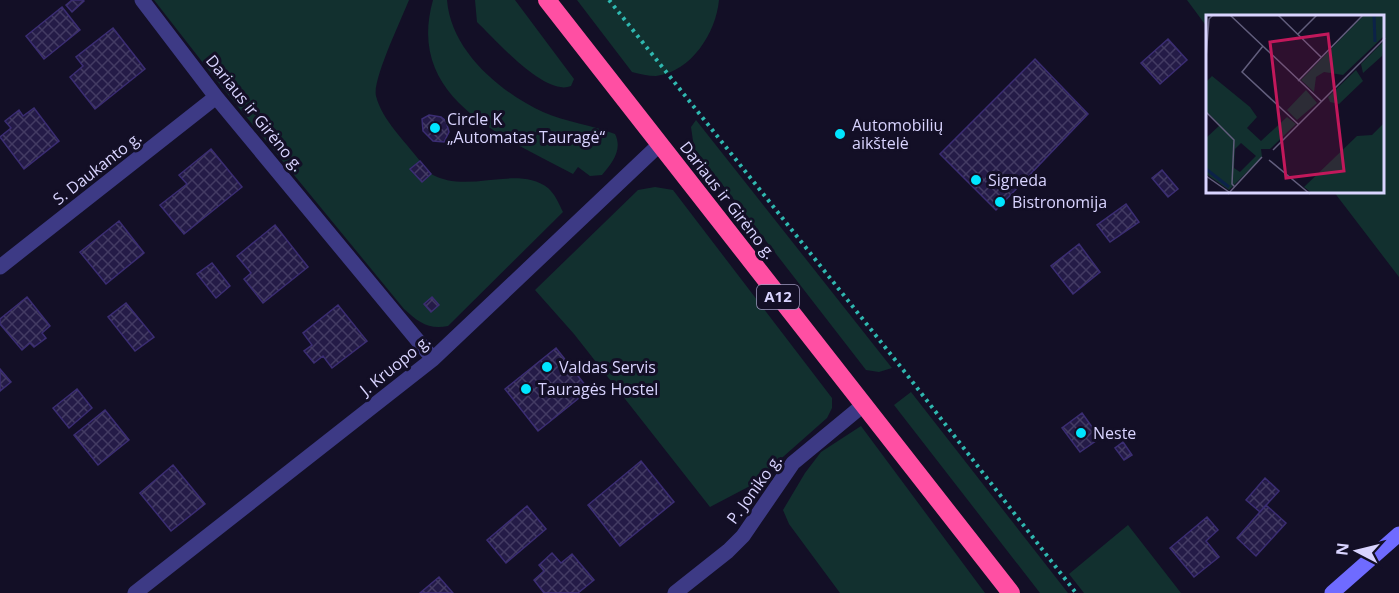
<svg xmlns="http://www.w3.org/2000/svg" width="1399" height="593" viewBox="0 0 1399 593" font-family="'Open Sans',sans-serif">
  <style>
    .green { fill: #12302f }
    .building { fill: url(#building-cross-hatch); stroke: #3b2d73; stroke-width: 1.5 }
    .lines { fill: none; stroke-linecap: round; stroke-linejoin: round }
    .path { stroke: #2fb8b0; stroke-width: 4; stroke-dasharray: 3 4.5; stroke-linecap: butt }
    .street { stroke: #3d3a85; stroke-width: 15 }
    .secondary { stroke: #6f6bff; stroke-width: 15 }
    .highway { stroke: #ff4fa3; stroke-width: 18 }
    .poi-dot { fill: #00e5ff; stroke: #130f26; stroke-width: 2 }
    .labels { text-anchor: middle; stroke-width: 6; stroke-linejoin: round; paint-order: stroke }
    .shield { fill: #130f26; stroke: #9e99be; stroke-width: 1.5 }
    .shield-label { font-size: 15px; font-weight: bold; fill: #d9d4ff }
    .street-label { font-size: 16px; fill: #d9d4ff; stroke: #130f26 }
    .poi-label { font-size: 16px; fill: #d9d4ff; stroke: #130f26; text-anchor: start }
    .inset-river { fill: none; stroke: #0c2248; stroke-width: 3 }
    .inset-road { fill: none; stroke: #625e7d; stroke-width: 1.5 }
    .view { fill: #c2185b; fill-opacity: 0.15; stroke: #c2185b; stroke-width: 3 }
    .inset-edge { fill: none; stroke: #d9d4ff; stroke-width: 3 }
  </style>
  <defs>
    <pattern id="building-cross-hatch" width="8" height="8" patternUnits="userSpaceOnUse" patternTransform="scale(1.5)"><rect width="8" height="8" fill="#241b47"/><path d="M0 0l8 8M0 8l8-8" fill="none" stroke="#433b63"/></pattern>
  </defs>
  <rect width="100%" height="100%" fill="#130f26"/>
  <path class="green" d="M154,0H409C402,18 372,80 376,96C382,120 405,141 420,161L410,169L422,182L431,174C468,195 516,164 548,188C555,194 559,204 563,212L448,326C429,330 418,322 404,309L221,86Z
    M433,0H447C451,51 500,92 543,112C566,122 592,125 615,134C623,150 612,163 602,175L590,176L578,167L573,174C503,136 405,99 433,0Z
    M475,0H515L574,79L571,86C545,97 496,40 477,22Z
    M577,0H719C716,33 691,72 656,76C648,76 640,74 632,72Z
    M1187,0H1399V277L1334,192H1382V16H1207V27Z
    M696,120L892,368L879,372L866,370L694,148L691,127Z
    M655,187L673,190L832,398V408L827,418L750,486L710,507L574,334L535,290L638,190Z
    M911,392L1068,593H1040L894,405Z
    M861,426L985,593H840L789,524L783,510L805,473L821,452Z
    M1128,525L1181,593H1084L1069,574Z"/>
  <path class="building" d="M72,0H83L84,1L72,12L66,5Z
    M62,7L80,30L44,59L26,36Z
    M113,28L145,69L95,109L70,77L83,66L76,57Z
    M1168,39L1187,60L1160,84L1141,63Z
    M1035,59L1088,114L996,210L940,154Z
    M34,108L59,141L24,169L0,137L11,128L5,121L19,110L23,116Z
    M429,115L441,117L446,121L449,132L444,142L433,141L423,131L422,119Z
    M211,149L242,187L184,234L160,205L187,184L179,175Z
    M420,161L431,174L422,182L410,169Z
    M1162,170L1178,189L1168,197L1152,178Z
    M1126,204L1139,222L1110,242L1097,225Z
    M119,221L144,253L106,284L80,252Z
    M275,225L308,267L263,303L244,279L251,273L237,256Z
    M1079,244L1100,272L1073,294L1051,266Z
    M212,263L230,286L216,298L197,274Z
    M27,297L50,326L42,333L46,338L34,347L30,343L22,350L0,324V319Z
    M432,297L439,305L431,312L424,304Z
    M126,303L154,337L135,351L108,317Z
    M338,305L367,341L332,368L323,356L314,363L304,351L312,345L303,333Z
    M556,348L589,390L538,431L505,389Z
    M0,369L11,382L0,391Z
    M77,389L92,408L69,428L53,408Z
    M105,410L129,440L98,465L74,435Z
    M1082,413L1100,438L1080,452L1062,428Z
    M1123,442L1132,455L1124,460L1115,448Z
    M641,461L674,502L620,546L588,505Z
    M173,465L205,504L171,531L140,493Z
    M1265,478L1279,491L1260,512L1246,500Z
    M1266,505L1286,523L1256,556L1237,538Z
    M527,506L546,529L506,563L487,540Z
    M1207,517L1218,530L1206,541L1219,557L1194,577L1170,548Z
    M552,553L561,563L572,554L594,580L578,593H544L534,580L544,571L539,565Z
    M439,577L453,593H420Z"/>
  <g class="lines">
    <path class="path" d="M609,0L904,371L1076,593"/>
    <path class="street" d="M142,0L216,97L433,359
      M0,267L216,97
      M135,593L433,359L660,144
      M675,593L728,551L743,536L793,463L862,406"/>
    <path class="secondary" d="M1332,593L1399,534"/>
    <path class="highway" d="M547,0L1011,593"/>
  </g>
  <g class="poi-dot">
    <circle cx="435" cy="128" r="6"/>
    <circle cx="840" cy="134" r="6"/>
    <circle cx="976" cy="180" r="6"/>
    <circle cx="1000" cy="202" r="6"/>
    <circle cx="547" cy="367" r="6"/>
    <circle cx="526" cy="389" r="6"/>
    <circle cx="1081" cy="433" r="6"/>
  </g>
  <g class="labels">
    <rect class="shield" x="757" y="285" width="42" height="24" rx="4.5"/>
    <g class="shield-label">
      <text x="778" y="302">A12</text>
    </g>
    <g class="street-label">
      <text transform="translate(255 113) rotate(51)" y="6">Dariaus ir Girėno g.</text>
      <text transform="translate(97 168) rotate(-38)" y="6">S. Daukanto g.</text>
      <text transform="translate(728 200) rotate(52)" y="6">Dariaus ir Girėno g.</text>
      <text transform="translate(395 365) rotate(-39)" y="6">J. Kruopo g.</text>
      <text transform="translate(754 489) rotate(-54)" y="6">P. Joniko g.</text>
    </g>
    <g class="poi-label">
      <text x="447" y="125">Circle K<tspan x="447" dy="18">„Automatas Tauragė“</tspan></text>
      <text x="852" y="131">Automobilių<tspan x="852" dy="18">aikštelė</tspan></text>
      <text x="988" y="186">Signeda</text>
      <text x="1012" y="208">Bistronomija</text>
      <text x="559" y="373">Valdas Servis</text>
      <text x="538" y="395">Tauragės Hostel</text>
      <text x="1093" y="439">Neste</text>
    </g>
  </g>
  <g transform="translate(1206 15)">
    <rect width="178" height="178" fill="#130f26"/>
    <path d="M158,0H178V21L137,60L118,57L110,62L108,77L95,65ZM178,26L176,41L157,58L155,49ZM150,55L157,66L133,89L124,87L122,82ZM6,61L44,92L51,102L41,113L55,126L81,102L90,109L64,134H55L56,142L23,175L0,159V123L14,110L0,96V67ZM35,128L50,141L34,157L28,153L29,134ZM100,75L111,88L91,105L81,95ZM178,108V178H106L98,172L151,121L166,120Z" fill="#12302f" fill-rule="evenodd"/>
    <path class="inset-river" d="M168,0L169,27M0,154L23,172"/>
    <path class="inset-road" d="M24,0L115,86M72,0L115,42M92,19L111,0M57,31L36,57L92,109M0,43L3,4L7,0M92,66L157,0M0,97L28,125L26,169L29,172M67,135L179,23M63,145L104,179M0,161L23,177M22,179L56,142"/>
    <path class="view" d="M122,19L138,156L80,163L64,27Z"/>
    <rect width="178" height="178" class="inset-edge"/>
  </g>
  <g transform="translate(1357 551) rotate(277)" stroke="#130f26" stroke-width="4.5" paint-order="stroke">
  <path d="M0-4.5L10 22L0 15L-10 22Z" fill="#d9d4ff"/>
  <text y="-9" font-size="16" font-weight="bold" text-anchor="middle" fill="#d9d4ff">N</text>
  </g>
</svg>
